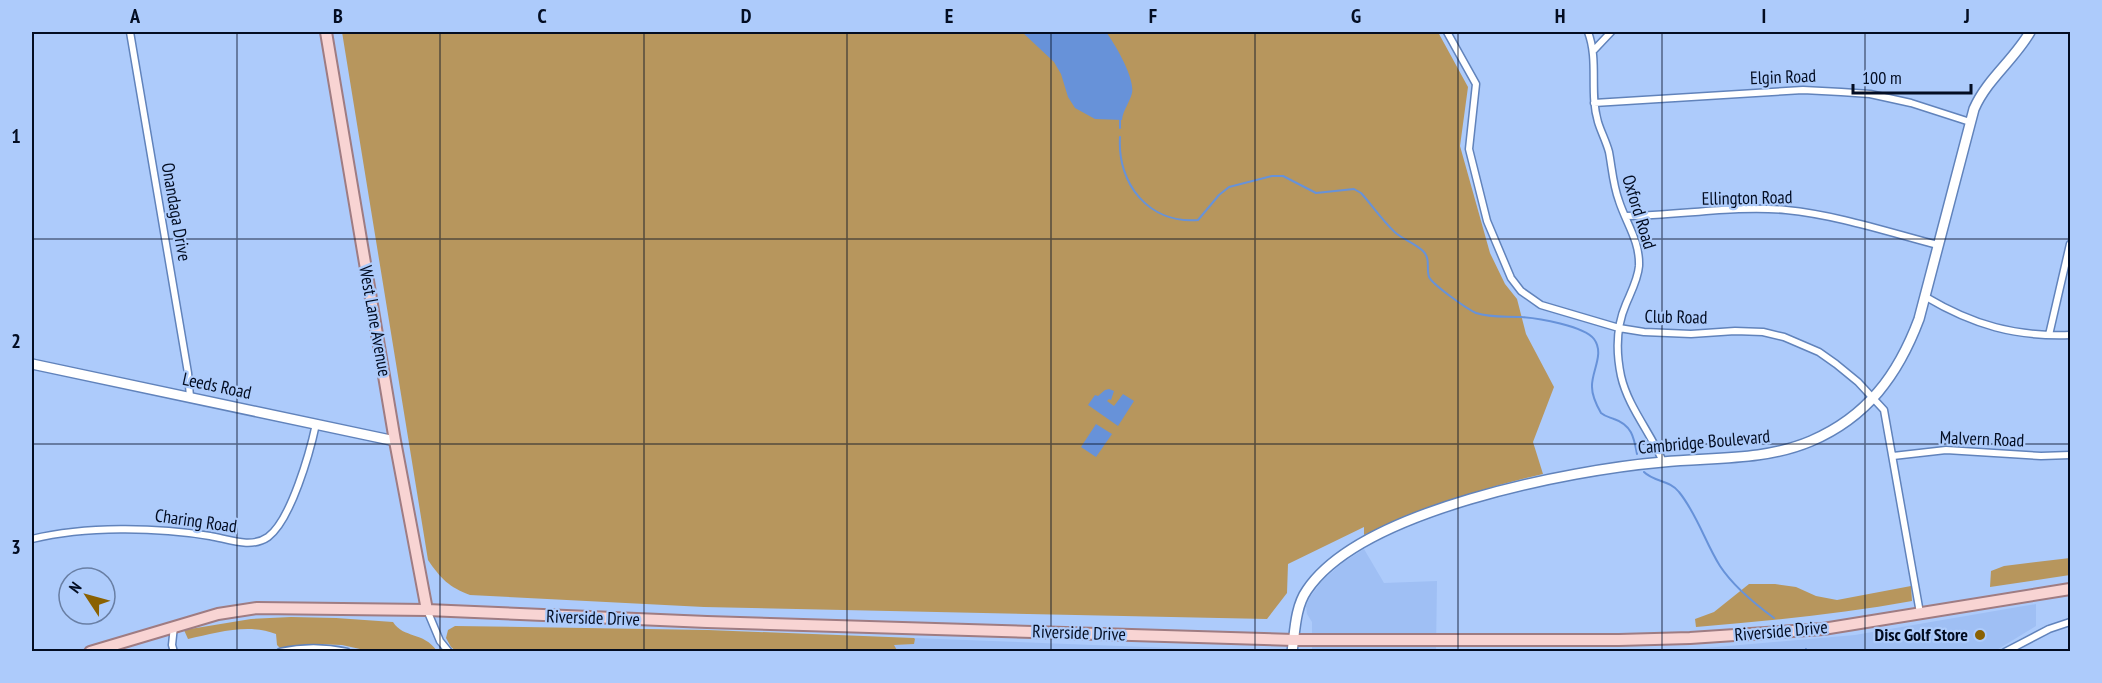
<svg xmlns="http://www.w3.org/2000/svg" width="2102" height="683" viewBox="0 0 2102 683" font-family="'PT Sans Narrow',sans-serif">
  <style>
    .built { fill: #9fbff4 }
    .green { fill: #b7965d }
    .water { fill: #6792d9 }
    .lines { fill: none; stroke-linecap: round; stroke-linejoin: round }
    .stream { stroke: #6792d9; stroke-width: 2 }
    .street-casing { stroke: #6183bb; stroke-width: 9 }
    .secondary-casing { stroke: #6183bb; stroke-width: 12 }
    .primary-casing { stroke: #9f7c82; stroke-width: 14 }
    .street { stroke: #fff; stroke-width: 6 }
    .secondary { stroke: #fff; stroke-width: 9 }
    .primary { stroke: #f8d4d3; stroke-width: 10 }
    .grid { fill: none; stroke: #030d22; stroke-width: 1.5; stroke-opacity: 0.55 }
    .poi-dot { fill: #8a6101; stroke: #adcbfb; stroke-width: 2 }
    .labels { text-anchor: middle; stroke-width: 4.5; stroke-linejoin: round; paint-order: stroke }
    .street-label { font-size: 18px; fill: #030d22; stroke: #adcbfb }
    .poi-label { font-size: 18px; font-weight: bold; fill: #030d22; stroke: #adcbfb; text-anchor: end }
    .neatline { fill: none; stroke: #030d22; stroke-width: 2 }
    .grid-label { font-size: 20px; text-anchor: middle; font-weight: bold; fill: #030d22 }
  </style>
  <rect width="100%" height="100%" fill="#adcbfb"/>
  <path class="built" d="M1364,549L1384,583L1437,581L1436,651H1312V622L1307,614L1306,606L1310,597L1322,581L1342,563Z
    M2036,604V626L1995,651H1671L1855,635Z
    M914,638L1171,648L1223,651L898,652L893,645L911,644L915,640Z"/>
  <path class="green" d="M342,32H1438L1468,87L1460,146L1490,253L1505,284L1517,299L1526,334L1554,387L1533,442L1543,474C1481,488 1421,509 1364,535V527L1288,564L1287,593L1267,619L704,607L470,595C449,587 441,579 428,560Z
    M2070,558V575L1990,587L1991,571L2004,566Z
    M1749,584H1775L1796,587L1816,596L1837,600L1911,586L1912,601C1840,614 1769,621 1696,627L1695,619L1714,612Z
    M291,617L336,618L393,622C404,639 423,631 437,651H369L342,645L314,644L280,648L277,645L276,634C248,623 216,633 188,639L184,630L251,619Z
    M455,626L708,630L914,638L915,639L914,644L894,645L898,652H457L451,647L446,638L448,630Z"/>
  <path class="water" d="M1022,32H1106C1115,44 1135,78 1132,93C1130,102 1123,110 1122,120L1095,119L1075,108L1068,97L1061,74L1054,62Z
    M1109,389L1114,391L1111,400L1109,399L1107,401L1114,406L1123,394L1134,401L1118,426L1088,405L1095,395L1098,396L1105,390Z
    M1096,424L1112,434L1096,457L1081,447Z"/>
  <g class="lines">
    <path class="stream" d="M1120,117V128
      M1120,137C1117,184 1149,224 1198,220L1219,195L1229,187L1272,176H1283L1316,193L1354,189L1361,193C1372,205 1385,224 1397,234C1405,240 1416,244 1423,251C1431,259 1426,269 1429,277C1433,285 1467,309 1476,313C1491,318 1506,316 1521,317C1538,318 1584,326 1594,339C1605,354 1591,372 1592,387C1592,396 1597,406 1601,413C1606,417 1609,417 1614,419C1632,425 1634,438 1637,454
      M1644,472C1654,482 1670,480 1679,492C1697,514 1705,542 1720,566C1733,586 1755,604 1774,618
      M1806,649L1807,652"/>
    <g class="street-casing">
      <path id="street" d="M130,32L188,373L190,397
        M1447,32L1476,84L1469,149L1487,221L1511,278L1521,291L1541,305L1619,328L1644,332L1691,334L1735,331L1763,332L1784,337L1819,352L1836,364L1858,382L1884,410L1920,613
        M1588,32C1599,61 1589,92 1598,122C1601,132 1606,141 1609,152C1612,168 1613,185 1619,201C1626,223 1640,241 1639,266C1638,279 1631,292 1626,304C1616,327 1616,352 1621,376C1628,407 1651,433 1663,462
        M1594,50L1611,32
        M1594,103L1803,90L1841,92L1870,94L1911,103L1970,122
        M1625,216C1679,216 1733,205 1786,210C1837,215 1888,232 1938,245
        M1926,297C1973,325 2016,337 2070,335
        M2049,335L2070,244
        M1893,456L1946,450L2041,456L2070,455
        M32,539C85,526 156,527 210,536C228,539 251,549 268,537C291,520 310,452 316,424
        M427,610L440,641L449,652
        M174,626L172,645L174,652
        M280,652C303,647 324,647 347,652
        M2005,652L2049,629L2070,622"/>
    </g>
    <g class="secondary-casing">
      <path id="secondary" d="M32,364L395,441
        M1292,652C1295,632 1295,607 1307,590C1361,510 1570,470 1663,462C1713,457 1764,461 1811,441C1867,417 1898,375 1919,319L1974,109C1987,79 2014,60 2030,32"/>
    </g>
    <g class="primary-casing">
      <path id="primary" d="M326,32L395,441L427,610
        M90,652L218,614L257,608L427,610L707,622L1294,640H1619L1690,638L1823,629L2070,589"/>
    </g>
    <use href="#street" class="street"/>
    <use href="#secondary" class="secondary"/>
    <use href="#primary" class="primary"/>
  </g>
  <path class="grid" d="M237,32V652M440,32V652M644,32V652M847,32V652M1051,32V652M1255,32V652M1458,32V652M1662,32V652M1865,32V652M32,239H2070M32,444H2070"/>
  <circle class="poi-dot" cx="1980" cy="635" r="6"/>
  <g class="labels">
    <g class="street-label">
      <text transform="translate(1783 77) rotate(-2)" y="6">Elgin Road</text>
      <text transform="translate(1747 198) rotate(-1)" y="6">Ellington Road</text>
      <text transform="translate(176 212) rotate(80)" y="6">Onandaga Drive</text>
      <text transform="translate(1639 212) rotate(73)" y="6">Oxford Road</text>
      <text transform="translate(1676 317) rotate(1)" y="6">Club Road</text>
      <text transform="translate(375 321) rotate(80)" y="6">West Lane Avenue</text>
      <text transform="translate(217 386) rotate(12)" y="6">Leeds Road</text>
      <text transform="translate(1982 439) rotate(2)" y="6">Malvern Road</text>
      <text transform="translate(1704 442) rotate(-5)" y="6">Cambridge Boulevard</text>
      <text transform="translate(196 521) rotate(8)" y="6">Charing Road</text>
      <text transform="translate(593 618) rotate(2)" y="6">Riverside Drive</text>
      <text transform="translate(1781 631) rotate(-5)" y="6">Riverside Drive</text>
      <text transform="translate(1079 633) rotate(2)" y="6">Riverside Drive</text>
    </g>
    <g class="poi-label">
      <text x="1968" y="641">Disc Golf Store</text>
    </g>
  </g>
  <rect width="2102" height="683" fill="none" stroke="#adcbfb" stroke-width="66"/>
  <g transform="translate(87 596) rotate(306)"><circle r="28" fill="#adcbfb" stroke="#697fa4" stroke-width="1.5"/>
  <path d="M0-4.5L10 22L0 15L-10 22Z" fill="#8a6101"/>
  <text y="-9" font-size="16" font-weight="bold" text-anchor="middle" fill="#030d22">N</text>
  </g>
  <path d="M1853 84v9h118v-9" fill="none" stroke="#030d22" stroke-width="3"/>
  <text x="1862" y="84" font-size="18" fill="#030d22" stroke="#adcbfb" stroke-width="4.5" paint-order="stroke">100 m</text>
  <rect x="33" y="33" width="2036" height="617" class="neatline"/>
  <g class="grid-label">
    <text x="135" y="23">A</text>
    <text x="338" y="23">B</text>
    <text x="542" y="23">C</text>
    <text x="746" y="23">D</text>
    <text x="949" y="23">E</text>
    <text x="1153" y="23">F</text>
    <text x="1356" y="23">G</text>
    <text x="1560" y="23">H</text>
    <text x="1764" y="23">I</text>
    <text x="1967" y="23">J</text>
    <text x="16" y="143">1</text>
    <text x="16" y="348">2</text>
    <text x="16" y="554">3</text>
  </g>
</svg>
